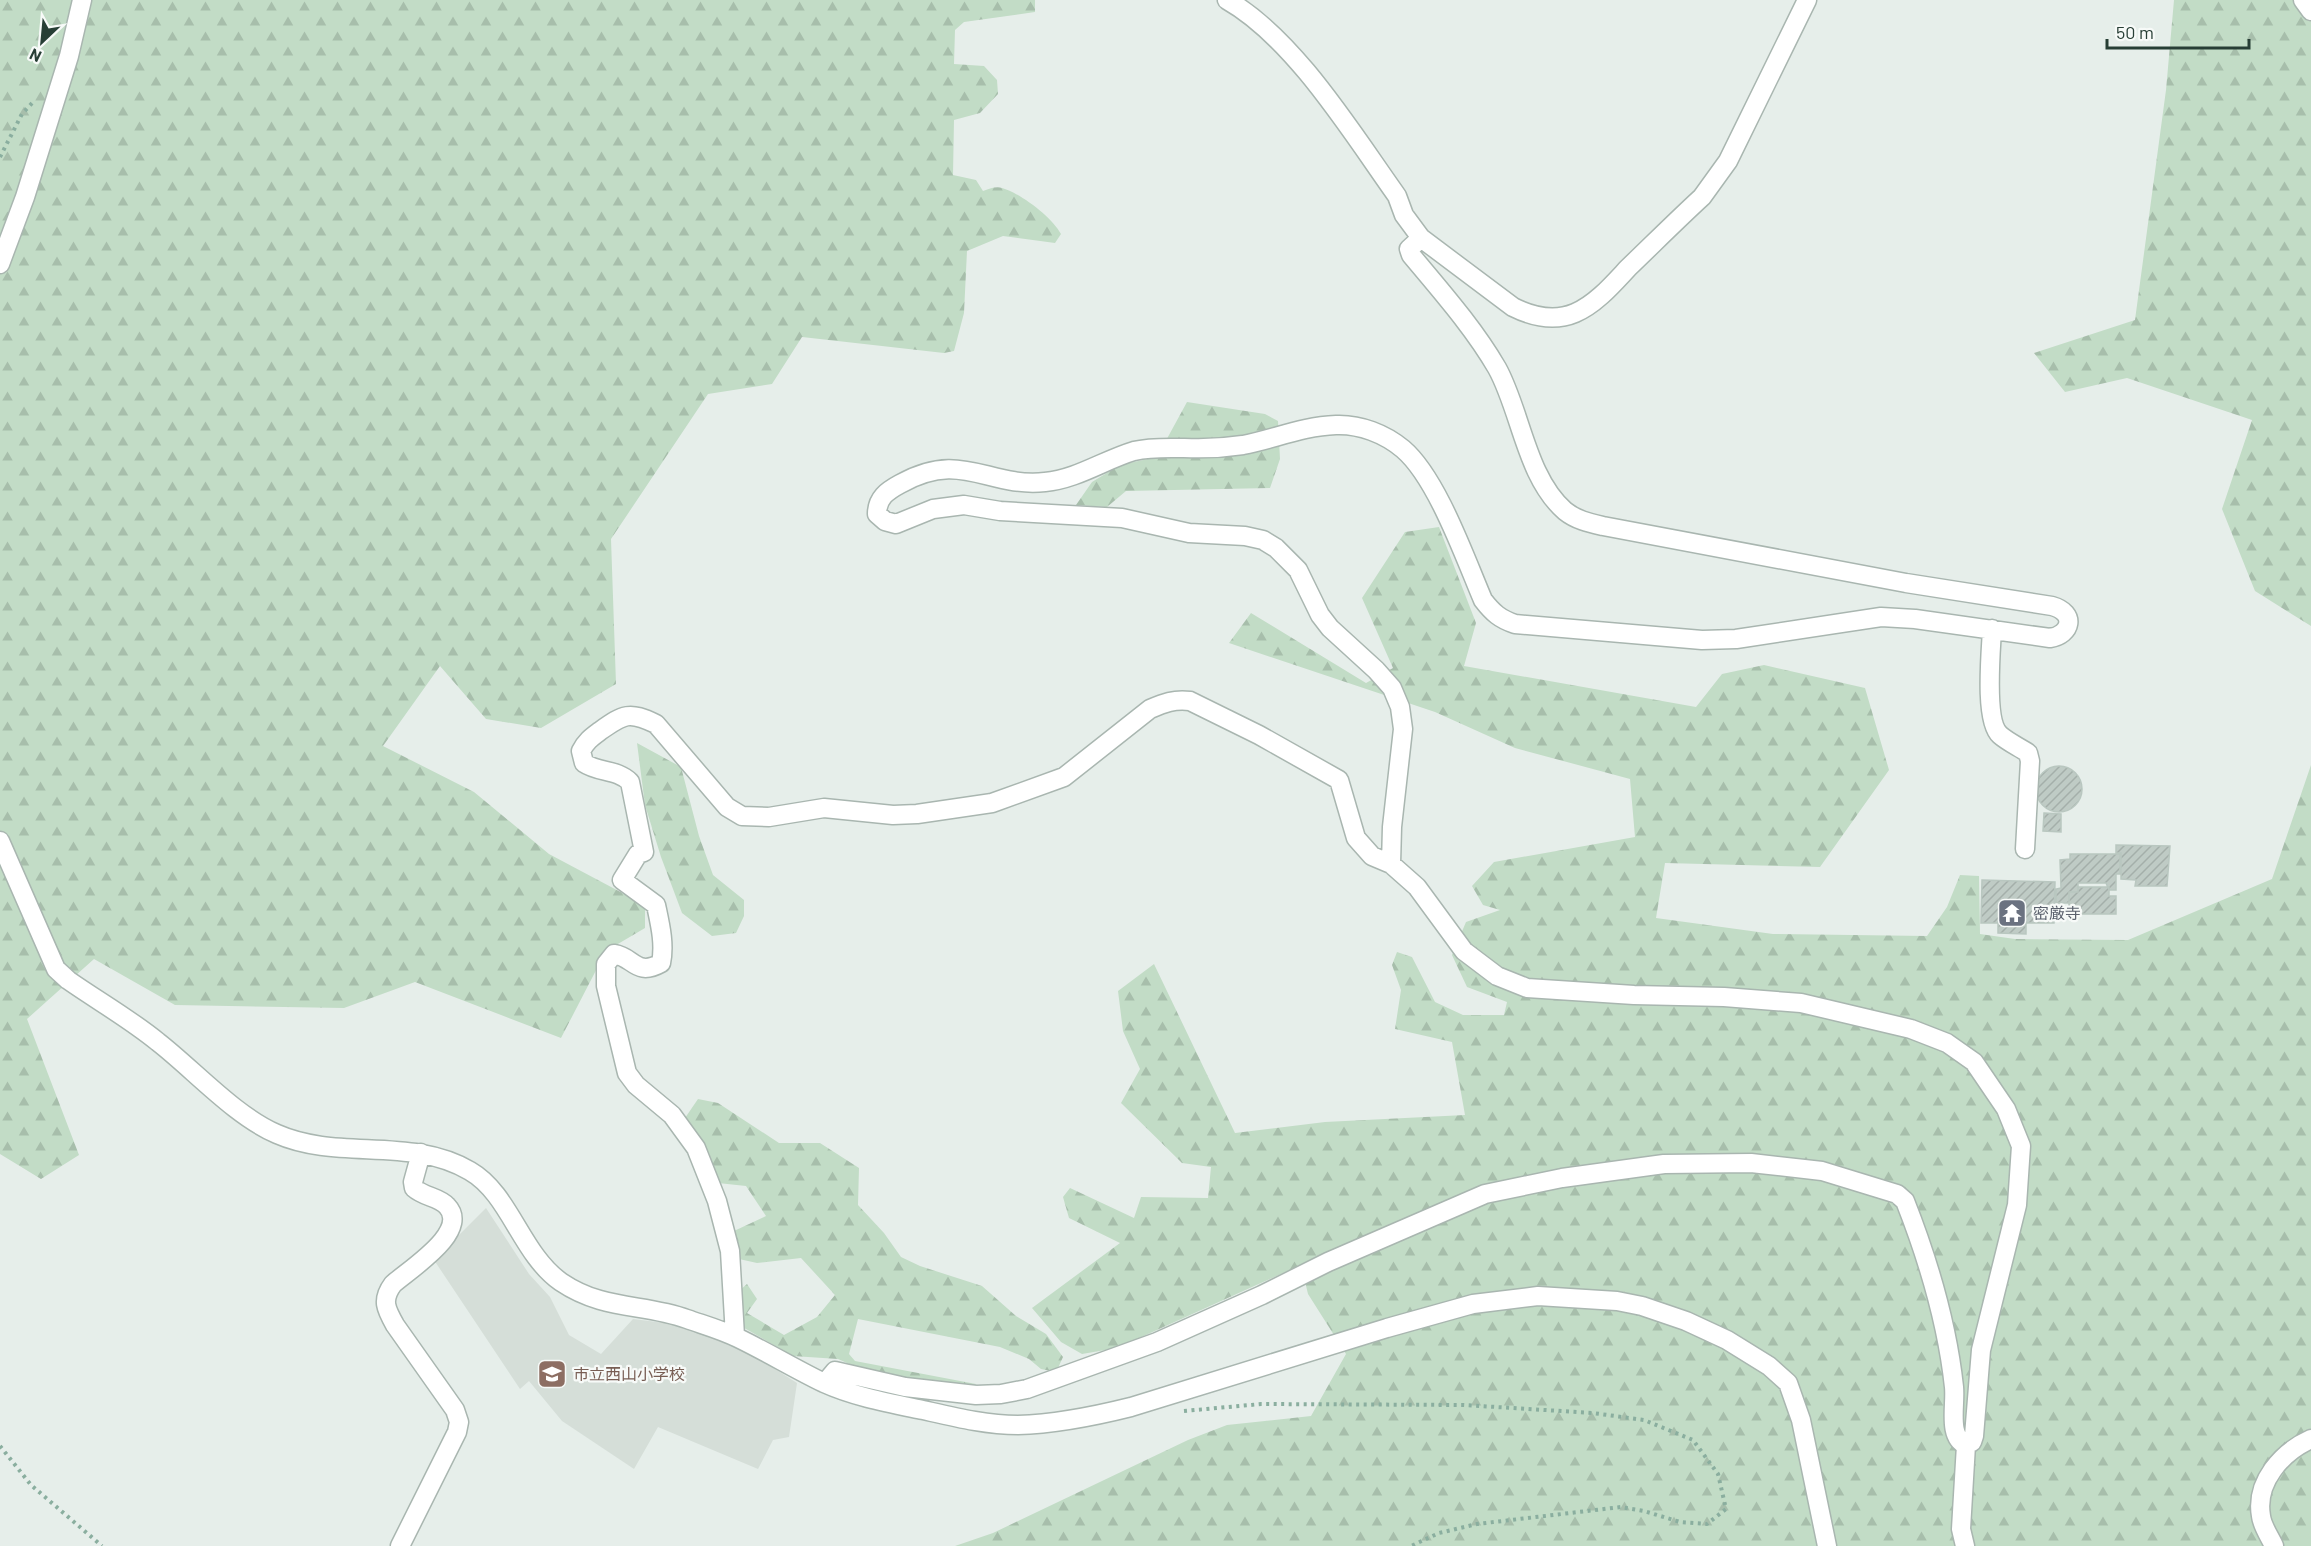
<svg xmlns="http://www.w3.org/2000/svg" width="2311" height="1546" viewBox="0 0 2311 1546" font-family="Barlow,'Noto Sans JP',sans-serif">
  <style>
    .built { fill: #d5ded8 }
    .forest { fill: url(#forest-firs) }
    .building { fill: url(#building-hatch); stroke: #b9c7c0; stroke-width: 1.5 }
    .lines { fill: none; stroke-linecap: round; stroke-linejoin: round }
    .minor-casing { stroke: #a9b6b0; stroke-width: 21 }
    .path { stroke: #8aae9f; stroke-width: 4; stroke-dasharray: 3 4.5; stroke-linecap: butt }
    .minor { stroke: #fff; stroke-width: 18 }
    .labels { text-anchor: middle; stroke-width: 4.5; stroke-linejoin: round; paint-order: stroke }
    .worship-label { font-size: 16px; fill: #5b616d; stroke: #f7faf8; text-anchor: start }
    .education-label { font-size: 16px; fill: #785e54; stroke: #f7faf8; text-anchor: start }
  </style>
  <defs>
    <pattern id="forest-firs" width="22" height="20" patternUnits="userSpaceOnUse" patternTransform="scale(1.5)"><rect width="22" height="20" fill="#c2dcc6"/><path d="M5 1l3.5 6h-7zM16 11l3.5 6h-7z" fill="#a7beab"/></pattern>
    <pattern id="building-hatch" width="6" height="6" patternUnits="userSpaceOnUse" patternTransform="scale(1.5)"><rect width="6" height="6" fill="#bfcbc5"/><path d="M-1 1l2-2M0 6l6-6M5 7l2-2" fill="none" stroke="#a4afaa"/></pattern>
  </defs>
  <rect width="100%" height="100%" fill="#e6eeea"/>
  <path class="built" d="M486,1208L529,1274L550,1297L569,1335L601,1354L633,1319L681,1325L717,1338L761,1360L797,1383L789,1437L773,1440L758,1469L658,1427L634,1469L562,1421L529,1381L520,1389L434,1260Z"/>
  <path class="forest" d="M0,0H1035V12L964,22L955,30L954,64L984,66L997,80L998,94L980,113L954,120L953,175L976,180L983,191C989,189 996,186 1002,188C1020,193 1052,217 1061,234L1055,243L1003,236L967,251L964,313L954,351L944,353L802,337L772,384L708,394L611,539L616,684L541,728L486,719L440,666L383,746L474,792L549,854L645,905V928L606,951L561,1038L415,982L344,1008L175,1005L94,959L27,1019L79,1155L41,1179L0,1154Z
    M2174,0H2311V626L2255,591L2222,509L2252,420L2127,378L2065,392L2034,353L2135,320L2166,90Z
    M1187,402L1265,414L1278,421L1280,459L1270,488L1126,491L1107,507L1076,505L1092,482L1120,465L1157,457Z
    M1439,527L1476,623L1464,666L1696,707L1722,674L1764,665L1865,688L1889,770L1820,867L1665,863L1656,918L1773,934L1927,936L1947,907L1960,875L1979,876L1980,934L2015,939L2128,940L2272,879L2311,765V1546H955L993,1533L1188,1440L1227,1425L1311,1416L1346,1354L1308,1294L1301,1265L1117,1348L1082,1354L1061,1342L1032,1308L1120,1243L1069,1218L1063,1197L1070,1188L1134,1218L1141,1197L1208,1198L1211,1167L1182,1163L1121,1103L1140,1069L1123,1031L1118,991L1154,964L1235,1133L1325,1122L1465,1115L1452,1042L1395,1029L1401,990L1392,965L1397,952L1412,957L1435,1002L1463,1015H1504L1507,1002L1467,987L1452,955L1466,922L1500,910L1483,905L1472,886L1494,862L1635,837L1630,779L1515,748L1435,712L1229,643L1251,613L1366,683L1393,668L1362,598L1405,532Z
    M637,743L681,767L699,836L713,875L744,900V916L736,933L712,936L682,913L661,857L645,805Z
    M698,1099L718,1103L779,1143H820L859,1168L858,1205L884,1233L901,1257L920,1266L982,1286L1016,1316L1046,1334L1063,1357L1058,1368L1051,1371L1041,1369L1029,1359L1000,1347L858,1319L849,1354L855,1361L976,1384L973,1389L865,1371L838,1359L793,1356L739,1325V1291L747,1284L757,1299L747,1313L784,1335L817,1317L835,1295L801,1258L757,1263L739,1259L734,1231L766,1216L746,1186L718,1183L709,1153L685,1118Z"/>
  <path class="building" d="M2036 789a23 23 0 1 1 46 0a23 23 0 1 1-46 0Z
    M2044,813L2061,814V832L2043,831Z
    M2116,845L2170,846L2167,886H2135L2136,880L2121,879V853H2116Z
    M2070,854H2120V874H2116V890H2109L2106,883H2078V892H2069V903H2056V889L2061,888L2060,860L2070,859Z
    M1982,880L2055,882L2054,923H2026V934L1998,933V923H1981Z
    M2078,887H2109V896H2116V914H2069V892H2078Z"/>
  <g class="lines">
    <g class="minor-casing">
      <path id="minor" d="M1227,0C1294,38 1352,133 1397,196L1404,215L1421,238L1513,307C1533,317 1554,322 1575,313C1596,304 1613,284 1628,268C1653,244 1677,220 1702,197L1728,161L1807,0
        M2303,0L2311,11
        M0,264L25,197L69,56L82,0
        M1992,629C1991,651 1984,721 2000,735C2008,742 2019,747 2028,753L2030,761L2025,849
        M0,841L56,969L68,980C98,1001 130,1019 158,1042C194,1070 235,1116 277,1134C338,1161 411,1136 470,1171C510,1194 521,1254 561,1282C604,1311 643,1303 687,1319C704,1325 722,1330 738,1338C767,1352 795,1369 824,1383C855,1397 889,1403 923,1410C954,1417 986,1425 1018,1425C1056,1424 1095,1416 1131,1407L1387,1328L1473,1304L1538,1296L1617,1301L1642,1306L1686,1321L1727,1340L1769,1366L1788,1383L1801,1420L1827,1546
        M1391,864L1392,827L1403,729L1400,707L1392,688L1376,670L1330,628L1320,615L1298,570L1276,548L1263,540L1245,536L1189,533L1122,518L1000,511L964,505L933,509L896,524L885,521L877,514C877,498 887,491 900,484C962,449 987,488 1045,482C1077,479 1104,460 1134,451C1150,447 1168,448 1184,448C1204,449 1223,448 1243,445C1274,439 1303,426 1336,425C1360,424 1385,434 1403,449C1437,478 1465,558 1483,600C1493,613 1500,619 1515,624L1702,640L1736,639L1881,617L1915,619L2050,638C2071,635 2077,613 2052,606L1906,583L1603,526C1590,523 1576,520 1565,511C1526,477 1521,411 1497,368C1473,327 1441,291 1411,255L1409,249L1421,238
        M735,1336L730,1251L717,1201L696,1148L672,1115L636,1085L627,1073L606,986V964L614,954C634,957 636,977 661,963C665,944 660,924 656,905L622,880L638,854L644,852L630,782C617,769 599,773 584,763L581,751C586,741 592,737 600,731C624,714 629,711 656,724L727,807L742,816L769,817L824,808L893,815L917,814L992,803L1064,777L1150,709C1164,703 1174,699 1190,701L1259,735L1339,780L1356,838L1372,856L1391,864L1417,887L1464,951L1497,976L1527,988L1634,995L1724,997L1801,1003L1911,1029L1947,1043L1974,1062L2006,1109L2021,1146L2017,1205L1981,1350L1974,1436L1972,1442L1966,1445L1961,1529L1965,1546
        M825,1383L835,1371L905,1387L976,1395L1001,1394L1027,1389L1157,1342L1262,1295L1328,1262L1485,1194L1562,1178L1664,1164L1751,1163L1822,1171L1897,1194L1905,1201C1929,1262 1947,1322 1954,1387C1956,1405 1947,1437 1966,1445
        M400,1546L457,1432L459,1422L455,1410L395,1325C386,1309 381,1300 393,1284C410,1269 471,1231 447,1206C439,1197 424,1197 414,1188L413,1182L421,1153
        M2274,1546C2270,1537 2262,1526 2261,1516C2255,1482 2282,1452 2311,1439"/>
    </g>
    <path class="path" d="M0,157L22,114L35,100
      M1184,1411L1261,1404L1464,1405L1593,1413L1644,1420L1693,1440L1718,1474L1726,1509L1707,1524L1680,1522L1644,1511L1621,1507L1477,1524L1439,1533L1411,1546
      M0,1446L31,1485L102,1546"/>
    <use href="#minor" class="minor"/>
  </g>
  <defs>
    <g id="temple-square" transform="scale(1.5)"><rect x="-9" y="-9" width="18" height="18" rx="4" fill="#6b7280" stroke="#f7faf8"/><path d="M0-6L5-2H3V0L6.5 2.5H4V6H1.5V3h-3V6H-4V2.5H-6.5L-3 0V-2H-5Z" fill="#fff"/></g>
    <g id="school-square" transform="scale(1.5)"><rect x="-9" y="-9" width="18" height="18" rx="4" fill="#8d6e63" stroke="#f7faf8"/><path d="M0-5L7-2L0 1L-7-2ZM-4 1L0 2.5L4 1V4Q0 6-4 4Z" fill="#fff"/></g>
  </defs>
  <g fill-rule="evenodd">
    <use href="#temple-square" x="2012" y="913"/>
    <use href="#school-square" x="552" y="1374"/>
  </g>
  <g class="labels">
    <g class="worship-label">
      <text x="2033" y="919">密厳寺</text>
    </g>
    <g class="education-label">
      <text x="573" y="1380">市立西山小学校</text>
    </g>
  </g>
  <g transform="translate(42 42) rotate(206)" stroke="#f7faf8" stroke-width="4.5" paint-order="stroke">
  <path d="M0-4.5L10 22L0 15L-10 22Z" fill="#273e35"/>
  <text y="-9" font-size="16" font-weight="bold" text-anchor="middle" fill="#273e35">N</text>
  </g>
  <path d="M2107 39v9h142v-9" fill="none" stroke="#273e35" stroke-width="3"/>
  <text x="2116" y="39" font-size="18" fill="#273e35" stroke="#f7faf8" stroke-width="4.5" paint-order="stroke">50 m</text>
</svg>
